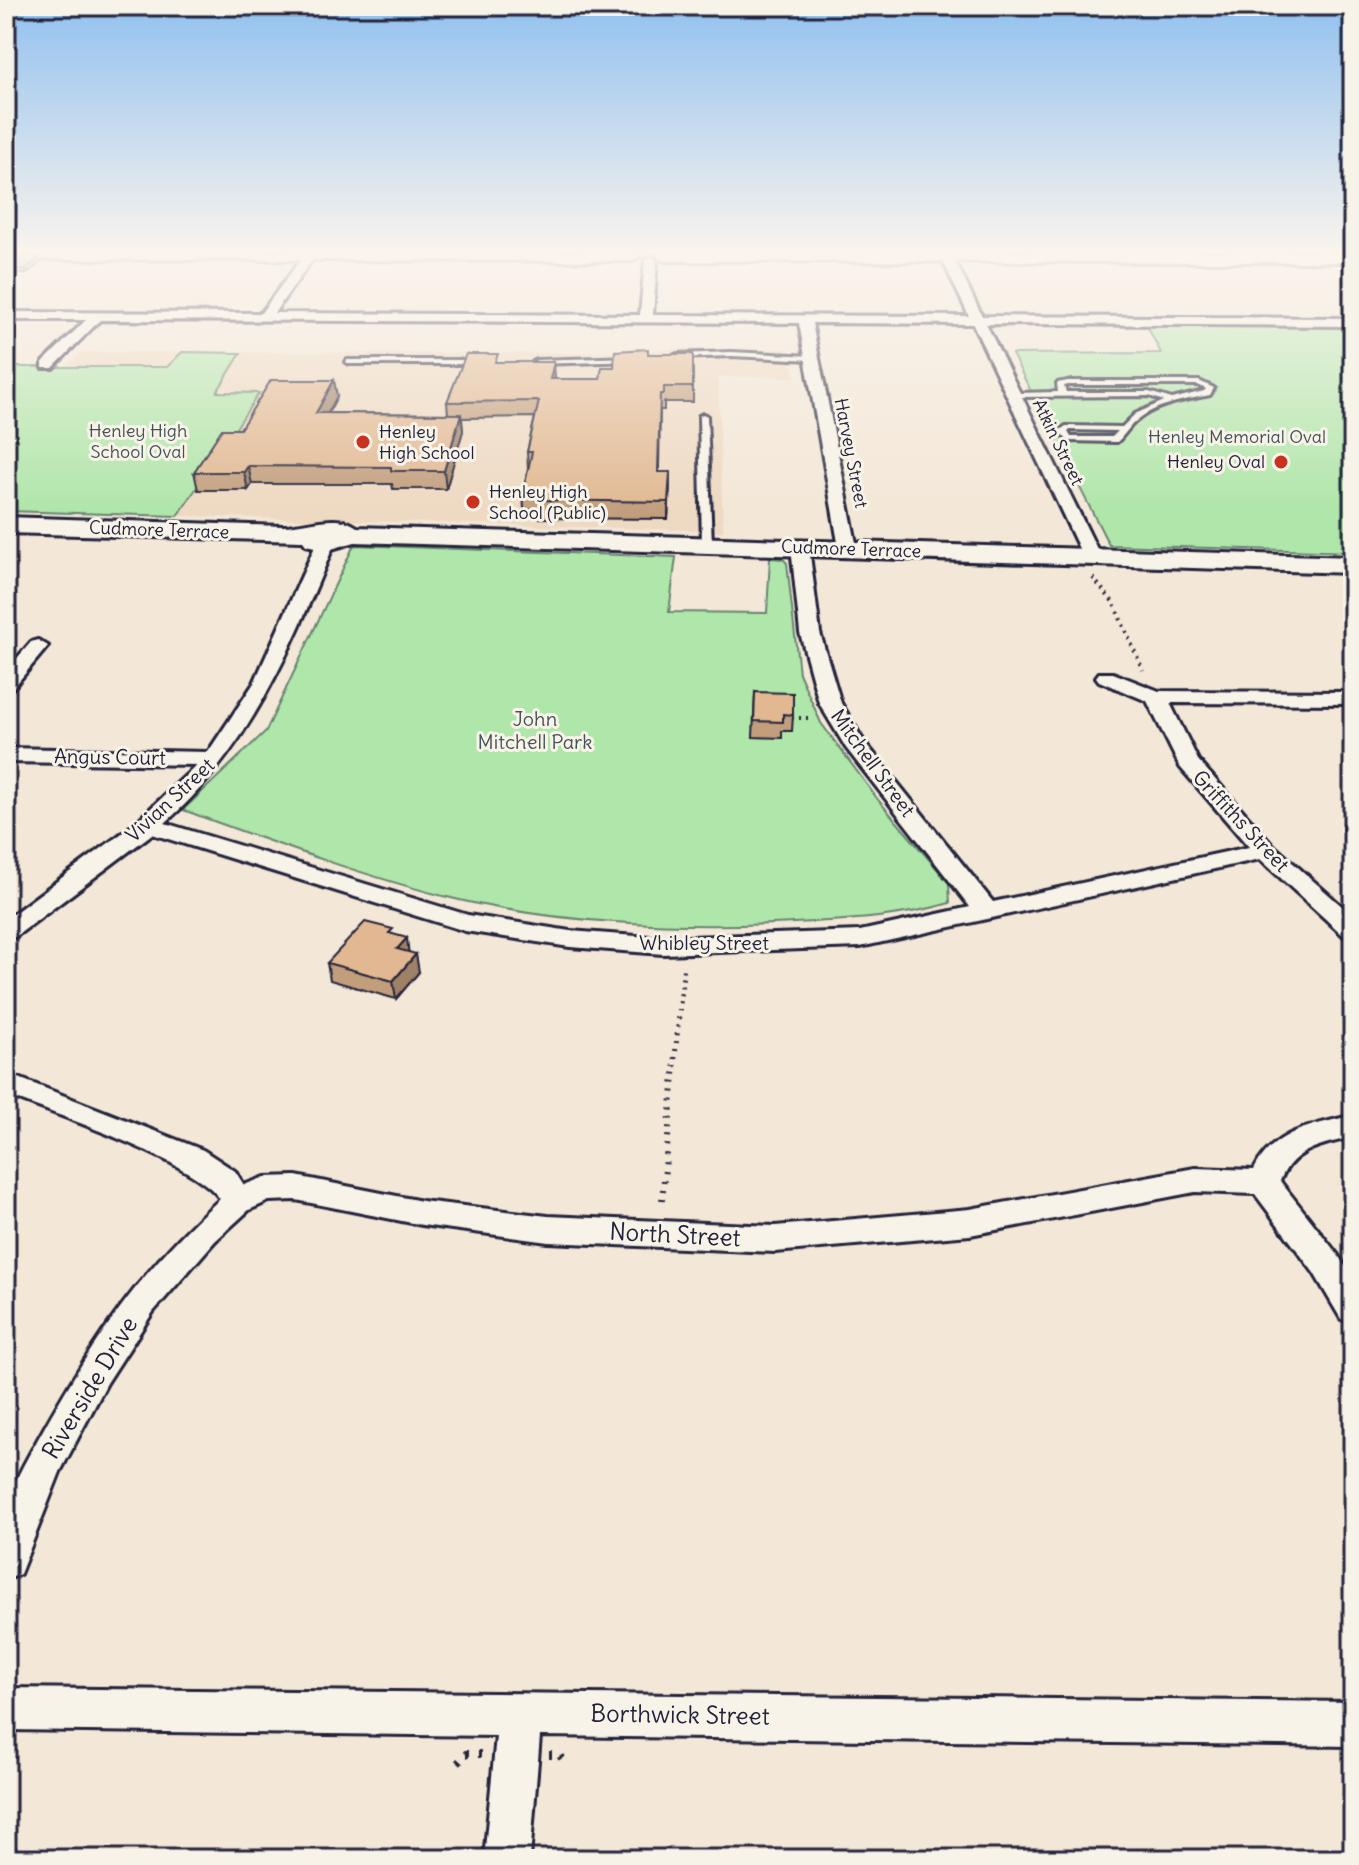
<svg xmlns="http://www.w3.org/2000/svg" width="1359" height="1865" viewBox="0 0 1359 1865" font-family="Delius,sans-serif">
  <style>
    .built { fill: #eed9c2 }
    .green { fill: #afe6a9; stroke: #688472; stroke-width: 2 }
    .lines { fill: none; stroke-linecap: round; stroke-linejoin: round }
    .lane-casing { stroke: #22223b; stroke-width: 6 }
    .street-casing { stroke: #22223b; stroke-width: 6 }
    .secondary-casing { stroke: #22223b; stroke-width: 6 }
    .path-far3 { stroke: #22223b; stroke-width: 4; stroke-dasharray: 2 5; stroke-linecap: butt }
    .path-far2 { stroke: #22223b; stroke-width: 5; stroke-dasharray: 2 6; stroke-linecap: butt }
    .path-far1 { stroke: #22223b; stroke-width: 6; stroke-dasharray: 2 7; stroke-linecap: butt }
    .path { stroke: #22223b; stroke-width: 8; stroke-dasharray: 3 9; stroke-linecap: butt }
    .lane { fill: #f7f3e8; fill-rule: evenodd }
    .street { fill: #f7f3e8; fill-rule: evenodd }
    .secondary { fill: #f7f3e8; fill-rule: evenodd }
    .wall { fill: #c29e7d; stroke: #22223b; stroke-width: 2 }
    .shaded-wall { fill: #9e8166; stroke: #22223b; stroke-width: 2 }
    .building { fill: #e1b891; stroke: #22223b; stroke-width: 2 }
    .poi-dot { fill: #c8321e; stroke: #f7f3e8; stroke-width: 3 }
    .labels { text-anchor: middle; stroke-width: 6; stroke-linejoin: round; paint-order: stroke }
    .far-park-label { font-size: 18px; fill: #455356; stroke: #f7f3e8 }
    .far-poi-label { font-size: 18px; fill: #22223b; stroke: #f7f3e8; text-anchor: start }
    .far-street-label { font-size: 18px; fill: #22223b; stroke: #f7f3e8 }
    .park-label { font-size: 20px; fill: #455356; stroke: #f7f3e8 }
    .street-label { font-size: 20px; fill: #22223b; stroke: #f7f3e8 }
    .near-street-label { font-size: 24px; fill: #22223b; stroke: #f7f3e8 }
  </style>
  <rect width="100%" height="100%" fill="#f3e7d7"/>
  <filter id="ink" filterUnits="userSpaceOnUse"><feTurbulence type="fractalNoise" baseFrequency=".0125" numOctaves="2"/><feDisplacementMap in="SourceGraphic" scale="16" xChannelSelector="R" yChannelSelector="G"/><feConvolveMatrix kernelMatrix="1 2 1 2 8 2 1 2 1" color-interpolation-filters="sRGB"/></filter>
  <g filter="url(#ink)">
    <path class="built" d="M678,349H790L795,377H718L723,531L6,511V367H65L81,352L574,353Z"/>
    <path class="green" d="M1146,324L1353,326V552L1109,545L1012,354L1161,353Z
      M182,352L241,353L217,392L259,393L178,516L6,511V367H167Z
      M354,545L676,557L669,612L767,613L770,558L783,559L787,563L799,673L821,723L879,801L949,883L950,903C899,918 847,920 794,923C683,929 552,924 443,896C355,873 269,841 183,810L266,731Z"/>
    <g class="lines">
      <g class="lane-casing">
        <path id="lane" d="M731,352L812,356L816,358L812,360L731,356L677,358L673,356L677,354Z
          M632,357H635V361L537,364L533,362L537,360Z
          M347,360H480L484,362L480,364H350L346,362Z
          M1068,381H1199L1214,388L1210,395C1185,400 1154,404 1135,422C1128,428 1124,436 1117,442L1068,441L1059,431L1066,426L1122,427L1135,414L1164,401L1149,396L1014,397L1010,395L1014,393L1058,392L1057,383ZM1068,385H1198L1206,389L1204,391L1172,399L1149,392H1066L1064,386ZM1070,430L1118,431L1112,437H1071L1068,432Z
          M703,414L707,416L712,544L707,547L702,544L699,416Z"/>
      </g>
      <g class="street-casing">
        <path id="street" d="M309,253L315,256L274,313L640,315L645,260L651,257L657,260L653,315L969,316L941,257L947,254L953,257L982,316L1353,318V326L986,324L1101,557L1092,562L1083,557L973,324L812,323L857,548L848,553L839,548L799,323L100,320L53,368H43V362L86,320H6V312L261,313L305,254Z
          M326,537L335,542C292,646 252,747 165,823L468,915L570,931L663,938L860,931L970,907L846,748L819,703L800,633L791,547L800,542L809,547L820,633L841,703L863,740L993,902L1249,847L1180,767L1147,701L1099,681L1096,677L1099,673H1113L1159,691L1353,692V704L1170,703L1198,760L1274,846L1353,916V938L1344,936L1260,859L860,947L663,954L570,947L465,931L152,834L15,937L6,939V919L133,825L197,765L6,762V748L208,752L254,683L317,542Z
          M38,640L48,646L13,688L6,690V671L31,642Z
          M6,1073L203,1150L235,1171L244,1185L265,1177L296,1176L422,1201L548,1216L775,1226L970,1209L1195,1168L1254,1170C1274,1129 1313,1126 1353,1115V1137C1322,1145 1293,1148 1280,1181L1338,1255L1353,1279V1323L1341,1319L1314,1273L1255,1194L1195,1192L970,1235L775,1252L548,1242L422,1225L296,1200L269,1201L249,1210L215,1241L153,1312L107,1383L60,1472L20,1574L6,1580C6,1558 3,1534 6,1513C10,1485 30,1454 43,1430C94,1339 142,1268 220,1199C197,1162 52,1113 6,1095Z
          M6,1688L1353,1702V1746L540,1736L530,1859H484L496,1736L6,1730Z"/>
      </g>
      <g class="secondary-casing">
        <path id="secondary" d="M6,252H635L640,256L632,261L6,259Z
          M661,252H1353V262L664,261L656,256Z
          M6,517L283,526C306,526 337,512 357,527L1353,557V573L355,542L328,550L306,545L303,541L6,533Z"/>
      </g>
      <path class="path-far3" d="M1093,578L1113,602L1143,670
        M792,718H813"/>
      <path class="path-far2" d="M674,1067L684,964"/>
      <path class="path-far1" d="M662,1200L675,1065"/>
      <path class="path" d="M6,1754L10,1741
        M549,1755H560L566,1765
        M458,1763L466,1754H483"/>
      <use href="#lane" class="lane"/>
      <use href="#street" class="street"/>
      <use href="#secondary" class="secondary"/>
    </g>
    <path class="wall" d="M6,255L41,262L26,274H6Z
      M648,354H693V402H664V410H660L659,472H670L668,519L537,518V510L524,509L523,492L528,469L527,452L535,417L462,418L463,431L446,489H393L392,484H252L248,490H198L194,472L240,429L337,396L328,413L448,414L447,402L499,362L554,379H600L614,367Z
      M755,692L793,715L792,731H782V738L753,737Z
      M409,952L419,972L396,999L330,980L327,963Z"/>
    <path class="shaded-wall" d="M40,257L41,262L26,274L25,269Z
      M554,362L555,377L551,394L550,379Z
      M334,380L337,396L319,431L316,413Z
      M461,414L463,431L446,489L444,471Z
      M248,466L252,484L248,490L244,472Z
      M670,472V489L668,519V502Z
      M407,938L409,956L397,949Z
      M416,954L419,972L396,999L393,981Z"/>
    <path class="building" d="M6,255L40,257L25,269H6Z
      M648,349V354H693V387H664V394H660L658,472H670L668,502L536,500L538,492H523L532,452H527L539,401L447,402L466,354H498L495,362H554L550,379H600L602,367H614L615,351Z
      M271,380H334L316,413L461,414L444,471H391V467L248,466L244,472H194L222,429H240Z
      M755,692L793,693V715L783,714V722L754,721Z
      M365,922L393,929L389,933L407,938L397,949L416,954L393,981L327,963Z"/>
  </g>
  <linearGradient id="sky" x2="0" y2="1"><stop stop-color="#91c1ef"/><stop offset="0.49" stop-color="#faf4ed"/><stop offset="1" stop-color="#faf4ed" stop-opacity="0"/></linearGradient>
  <rect width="1359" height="513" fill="url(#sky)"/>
  <g class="poi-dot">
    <circle cx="363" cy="442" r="8"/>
    <circle cx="1281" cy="462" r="8"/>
    <circle cx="473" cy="502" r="8"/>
  </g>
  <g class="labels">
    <g class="far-park-label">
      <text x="138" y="437">Henley High<tspan x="138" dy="21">School Oval</tspan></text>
      <text x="1237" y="443">Henley Memorial Oval</text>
    </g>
    <g class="far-poi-label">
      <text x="379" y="438">Henley<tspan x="379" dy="21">High School</tspan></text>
      <text x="1265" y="468" text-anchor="end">Henley Oval</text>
      <text x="489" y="498">Henley High<tspan x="489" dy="21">School (Public)</tspan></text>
    </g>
    <g class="far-street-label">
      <text transform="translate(1058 442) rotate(64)" y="6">Atkin Street</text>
      <text transform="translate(851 453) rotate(79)" y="6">Harvey Street</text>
      <text transform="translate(159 530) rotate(2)" y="6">Cudmore Terrace</text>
      <text transform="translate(851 549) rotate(2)" y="6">Cudmore Terrace</text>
    </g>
    <g class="park-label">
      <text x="535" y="726">John<tspan x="535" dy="23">Mitchell Park</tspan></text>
    </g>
    <g class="street-label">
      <text transform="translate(110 757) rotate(1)" y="7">Angus Court</text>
      <text transform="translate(873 763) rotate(54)" y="7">Mitchell Street</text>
      <text transform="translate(170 800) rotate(-43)" y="7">Vivian Street</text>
      <text transform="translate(1241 821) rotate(47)" y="7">Griffiths Street</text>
      <text x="704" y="950">Whibley Street</text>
    </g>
    <g class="near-street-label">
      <text transform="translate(675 1235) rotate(3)" y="8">North Street</text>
      <text transform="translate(90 1388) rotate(-59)" y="8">Riverside Drive</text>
      <text transform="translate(680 1715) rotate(1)" y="8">Borthwick Street</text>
    </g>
  </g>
  <rect width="1359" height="1865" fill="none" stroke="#f7f3e8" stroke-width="32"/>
  <rect x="16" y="16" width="1327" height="1833" fill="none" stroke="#22223b" stroke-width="3" filter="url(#ink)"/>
</svg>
